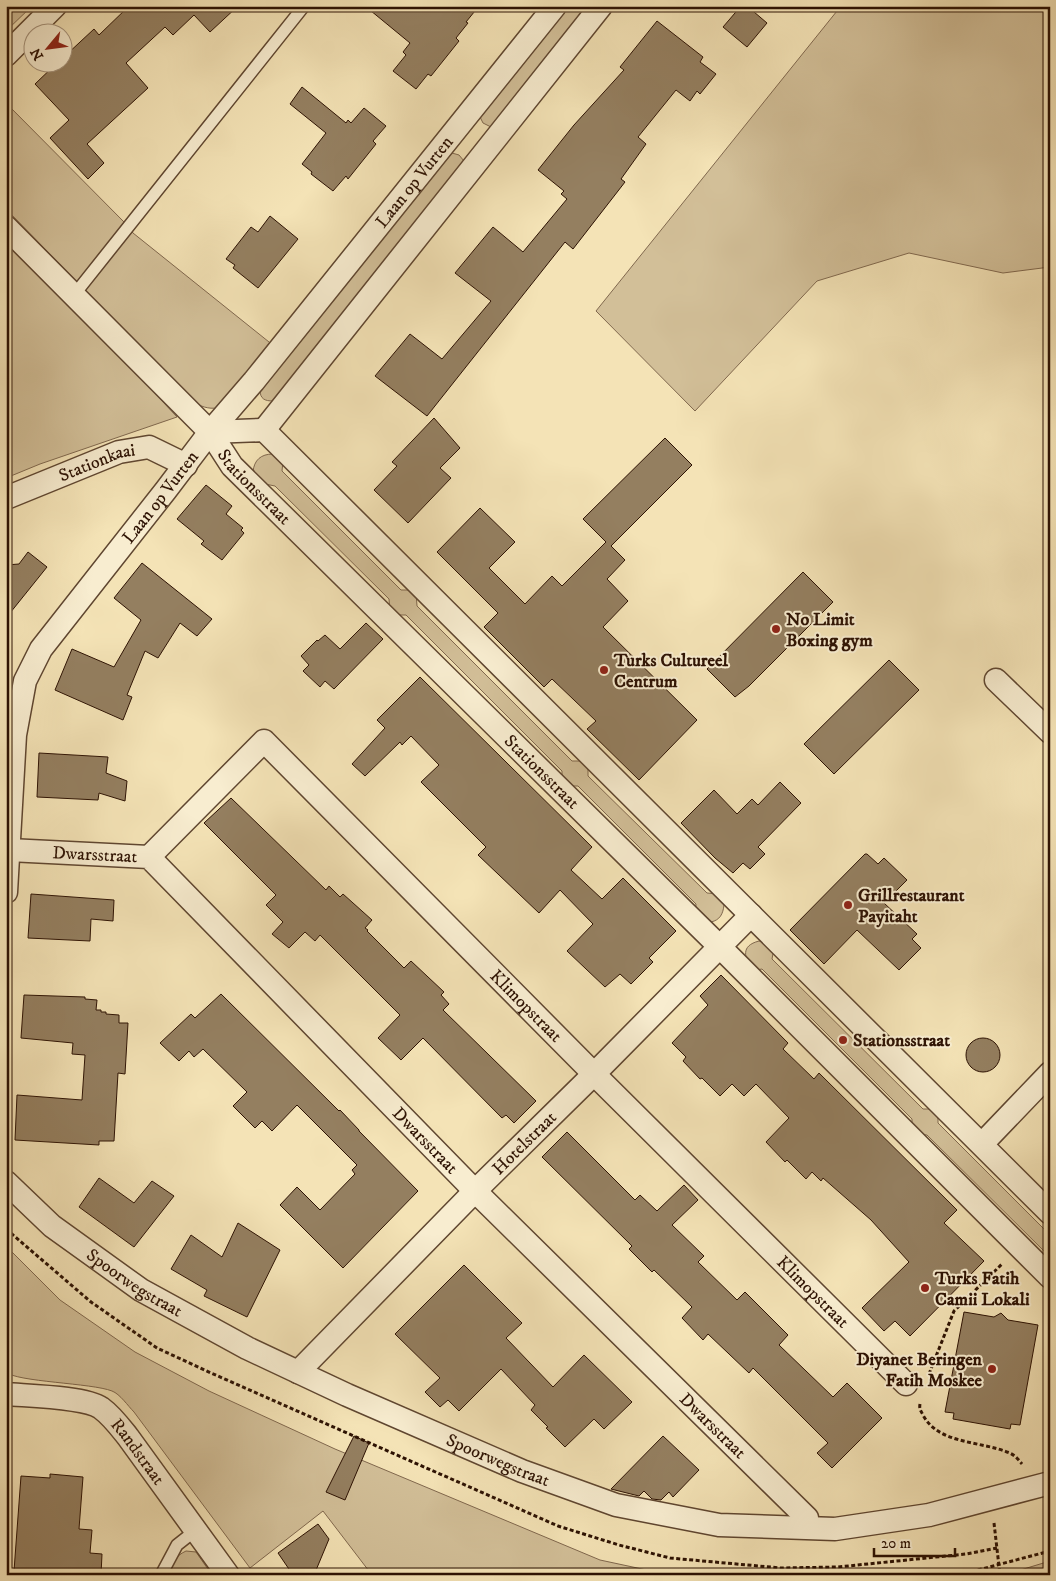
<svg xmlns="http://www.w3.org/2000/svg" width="1056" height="1581" viewBox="0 0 1056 1581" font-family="'IM FELL DW Pica',serif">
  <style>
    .green { fill: #d2bf98; stroke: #80684e }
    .building { fill: #947f60; stroke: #2d1203 }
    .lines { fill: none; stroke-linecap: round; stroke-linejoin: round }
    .lane-casing { stroke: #5f4630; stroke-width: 14 }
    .street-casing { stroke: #5f4630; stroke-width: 25 }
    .path { stroke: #2d1203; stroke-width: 3; stroke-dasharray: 4 2.5; stroke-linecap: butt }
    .lane { stroke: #f8edd0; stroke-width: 11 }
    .street { stroke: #f8edd0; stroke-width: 22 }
    .poi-dot { fill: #8f2418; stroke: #f8edd0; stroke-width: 2 }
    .labels { text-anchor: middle; stroke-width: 4; stroke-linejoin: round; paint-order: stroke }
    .street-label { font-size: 18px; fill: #2d1203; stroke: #f8edd0 }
    .poi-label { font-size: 18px; font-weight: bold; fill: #2d1203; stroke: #f8edd0; text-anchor: start }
  </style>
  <rect width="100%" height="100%" fill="#f4e3b6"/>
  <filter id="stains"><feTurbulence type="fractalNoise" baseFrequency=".004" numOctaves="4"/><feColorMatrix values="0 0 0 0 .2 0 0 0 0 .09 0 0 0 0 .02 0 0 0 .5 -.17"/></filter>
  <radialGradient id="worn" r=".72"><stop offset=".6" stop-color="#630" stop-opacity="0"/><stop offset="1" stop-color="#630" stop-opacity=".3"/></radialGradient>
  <path class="green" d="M6,6H32L6,31Z
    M565,6H592L491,127L483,123L480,117Z
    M841,6H1050V267L1003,273L909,253L817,281L695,411L596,311Z
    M6,103L125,223L133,233L274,346L218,408C208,409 201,407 193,401L6,209Z
    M452,153L459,155L464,161L273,401C265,401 260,399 260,390L449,154Z
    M6,244L140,377L177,417L40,464L6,478Z
    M273,454L283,461L282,471L401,590H413L416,593L417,606L572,761H585L588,764V776L707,893L719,894L724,905C723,914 720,920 711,922L695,915L696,904L578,786H565L562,783V771L406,615H393L390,613L389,599L275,486L260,483L253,472C254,460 261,454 273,454Z
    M759,941L764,942L774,948L772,959L923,1109H935L938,1112V1123L1050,1235V1257L927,1135L915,1134L912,1132V1119L762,969L751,971C745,957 740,946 759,941Z
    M6,1246L60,1300L135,1352L209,1391L335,1449L600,1560L670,1575H372L323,1511L250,1568L134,1412C128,1406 120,1394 112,1391C92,1383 16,1382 6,1372Z
    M186,1551L196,1552L212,1575H168C171,1564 175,1556 186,1551Z
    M1050,1561V1575H1004Z"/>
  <path class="building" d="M129,6H238L210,32L194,15L173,35L165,27L126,63L148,88L87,144L104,163L88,179L50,138L69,120L35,84L58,62H62V59L65,56L94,29L99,35Z
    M365,6H479L466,22L468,23L456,38L459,41L431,76L428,74L416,89L393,71L406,55L403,52L410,43Z
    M741,6H747L767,23L747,47L723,27Z
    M657,21L703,57L700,62L716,74L700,94L697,91L690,101L676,90L638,137L646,144L621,179L625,182L573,249L565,242L427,416L375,376L410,334L442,359L491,301L455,273L493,227L523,252L567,199L561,194L564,191L538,170L574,125L624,70L620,67Z
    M302,87L346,123L348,120L351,123L364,108L386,126L373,141L376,144L348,179L346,176L333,191L311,174L312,172L302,164L326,133L290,104Z
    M270,216L298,239L258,288L233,268L235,265L226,259L251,227L258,232Z
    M434,418L460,448L440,468L451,478L408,523L374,490L397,466L392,462Z
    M665,438L692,465L611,546L625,560L607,579L628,601L603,627L697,720L639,780L587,729L596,721L552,679L544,687L484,627L498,613L437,552L480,508L515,542L489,568L525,604L552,576L562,586L606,542L583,519Z
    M206,485L232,506L226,514L243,528L241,530L244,533L222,560L201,544L204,541L177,519Z
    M28,552L47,567L6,618V565L19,564Z
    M142,563L212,619L197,636L180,623L158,658L145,651L127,695L132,697L123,720L55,690L72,649L114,667L141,620L114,598Z
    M803,572L833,602L749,686L735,697L707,669Z
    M366,623L383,639L334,689L325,681L320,687L303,671L309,665L301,656L317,640L318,641L325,635L340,649Z
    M889,660L919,690L834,774L804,744Z
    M420,677L592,847L571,870L602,899L623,878L676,931L649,958L653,962L631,984L620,974L605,987L567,951L593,924L560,890L539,913L478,855L486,847L421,782L439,765L411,736L402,745L400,742L365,776L352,764L385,728L377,720Z
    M39,753L108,757L106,773L127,781L125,801L99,793L98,800L37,797Z
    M780,782L801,803L758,847L765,854L750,869L743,863L733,873L715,858L681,823L714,790L737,814L752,799L758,805Z
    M231,798L326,890L329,886L340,897L343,894L372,920L365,928L368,930L367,931L404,968L411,961L444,992L441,995L449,1004L443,1010L536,1101L514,1123L506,1115L502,1118L423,1038L401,1060L378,1038L400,1015L320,935L315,941L305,932L289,948L272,934L283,922L266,905L276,895L204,823Z
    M865,854H867L878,864L884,858L907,880L884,903L917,934L912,939L921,948L899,970L857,930L824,964L790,930Z
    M31,894L114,900L113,921L91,919L90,941L28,938Z
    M721,975L788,1043L783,1049L814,1079L819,1073L957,1210L944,1223L984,1261L910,1336L895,1321L884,1331L862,1308L909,1262L871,1220L823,1178L821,1181L812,1172L806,1179L787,1160L785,1162L766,1142L789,1118L756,1084L744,1096L732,1084L720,1096L702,1078L700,1079L683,1061L686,1057L672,1043L708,1005L700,996Z
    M221,994L339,1111L340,1110L359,1130V1131L418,1191L343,1268L280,1205L297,1187L320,1210L355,1174L352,1170L357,1165L297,1105L272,1131L262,1121L255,1128L233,1106L247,1092L203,1049L194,1057L189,1051L179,1061L160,1043L191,1014L195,1018Z
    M24,995L85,997V999L97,1000L96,1010H101V1012H106V1014L119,1015V1023H128L125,1074L118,1073L114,1141H99V1145L15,1140L17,1095L82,1100L85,1055L72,1054L73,1043L21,1038Z
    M966 1055a17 17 0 1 1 34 0a17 17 0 1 1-34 0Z
    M567,1132L635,1200L640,1195L657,1211L684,1185L698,1200L672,1225L704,1256L698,1262L737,1300L745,1292L788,1335L779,1345L833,1397L847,1383L882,1418L832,1468L817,1453L828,1443L753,1368L749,1373L708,1334L703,1340L682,1318L692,1307L654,1270L652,1272L629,1249L632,1246L542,1157Z
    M99,1178L134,1203L152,1181L174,1196L134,1247L79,1207Z
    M238,1223L280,1250L247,1317L204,1296L207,1290L171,1269L191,1235L222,1257Z
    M464,1265L522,1323L506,1338L553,1387L584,1355L632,1402L604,1429L594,1419L565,1447L546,1428L548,1427L531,1410L535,1405L501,1369L459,1411L448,1400L440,1407L425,1392L440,1378L395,1334Z
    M964,1312L994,1317L1001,1313L1008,1320L1038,1325L1020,1425L1011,1424L1010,1429L953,1419L954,1413L945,1412Z
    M354,1436L369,1443L345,1500L326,1492Z
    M663,1436L699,1470L673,1497L669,1492L661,1500L652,1499L644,1491L639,1496L611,1489Z
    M50,1474L83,1477L79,1529L92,1530L90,1553L102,1554L101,1575H59L14,1571L21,1476L50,1478Z
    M318,1524L329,1539L314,1575H293L278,1553Z"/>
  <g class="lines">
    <g class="lane-casing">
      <path id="lane" d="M74,295L304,6
        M161,1575L177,1545L196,1530"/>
    </g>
    <g class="street-casing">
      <g id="street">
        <path d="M6,55L55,6"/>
        <path id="s1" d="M6,227L210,432L232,466L719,946L1050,1277"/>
        <path d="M264,430L601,6"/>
        <path d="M210,432L264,430L1050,1213"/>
        <path id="s2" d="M6,498L119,452L149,447L186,465"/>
        <path d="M996,680L1050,732"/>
        <path id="s3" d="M9,850L149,857L475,1191L807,1518"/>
        <path id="s4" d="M149,857L264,741L594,1074L906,1384"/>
        <path id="s5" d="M6,892L15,735L25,681L41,649L166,490L210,432L254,381L555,6"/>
        <path d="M982,1144L1050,1073"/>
        <path id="s6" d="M6,1182L52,1226L141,1290L247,1348L347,1395L522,1471L616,1505L719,1525L835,1529L929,1515L1050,1483"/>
        <path id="s7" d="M298,1372L475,1191L594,1074L751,915"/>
        <path id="s8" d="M6,1394C29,1396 85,1397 101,1408C112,1416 120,1427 128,1437L228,1575"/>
      </g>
    </g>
    <path class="path" d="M6,1229L91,1302L157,1348L211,1373L558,1526L619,1545L670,1558L781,1568L838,1567L966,1554L997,1548
      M929,1374L954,1311L1003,1263
      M920,1404C919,1409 921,1411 923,1415C938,1444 980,1441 1007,1452C1014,1454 1018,1459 1022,1464
      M994,1523L1000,1575
      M959,1575L1050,1551"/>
    <use href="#lane" class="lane"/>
    <use href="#street" class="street"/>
  </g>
  <g class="poi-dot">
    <circle cx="776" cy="629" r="5"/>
    <circle cx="604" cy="670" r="5"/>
    <circle cx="848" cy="905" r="5"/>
    <circle cx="843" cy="1040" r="5"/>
    <circle cx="925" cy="1288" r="5"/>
    <circle cx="992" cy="1369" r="5"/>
  </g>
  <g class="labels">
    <g class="street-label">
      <text dy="6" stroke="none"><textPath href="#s5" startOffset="846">Laan op Vurten</textPath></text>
      <text dy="6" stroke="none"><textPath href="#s2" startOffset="98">Stationkaai</textPath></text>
      <text dy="6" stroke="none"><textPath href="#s1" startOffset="360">Stationsstraat</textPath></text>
      <text dy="6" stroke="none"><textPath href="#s5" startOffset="441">Laan op Vurten</textPath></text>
      <text dy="6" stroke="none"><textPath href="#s1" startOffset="765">Stationsstraat</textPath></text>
      <text dy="6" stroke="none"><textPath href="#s3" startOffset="86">Dwarsstraat</textPath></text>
      <text dy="6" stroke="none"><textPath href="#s4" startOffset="536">Klimopstraat</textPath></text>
      <text dy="6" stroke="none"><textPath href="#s3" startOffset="536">Dwarsstraat</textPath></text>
      <text dy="6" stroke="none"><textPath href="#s7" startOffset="322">Hotelstraat</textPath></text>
      <text dy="6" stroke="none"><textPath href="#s6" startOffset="164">Spoorwegstraat</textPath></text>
      <text dy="6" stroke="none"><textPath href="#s4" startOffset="941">Klimopstraat</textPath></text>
      <text dy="6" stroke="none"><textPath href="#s3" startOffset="941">Dwarsstraat</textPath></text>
      <text dy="6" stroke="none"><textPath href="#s8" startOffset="154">Randstraat</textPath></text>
      <text dy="6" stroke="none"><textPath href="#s6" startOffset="569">Spoorwegstraat</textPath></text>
    </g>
    <g class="poi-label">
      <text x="786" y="625">No Limit<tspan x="786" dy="21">Boxing gym</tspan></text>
      <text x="614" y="666">Turks Cultureel<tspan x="614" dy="21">Centrum</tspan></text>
      <text x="858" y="901">Grillrestaurant<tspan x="858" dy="21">Payitaht</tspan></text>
      <text x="853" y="1046">Stationsstraat</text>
      <text x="935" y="1284">Turks Fatih<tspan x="935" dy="21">Camii Lokali</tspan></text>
      <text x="982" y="1365" text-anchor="end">Diyanet Beringen<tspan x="982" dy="21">Fatih Moskee</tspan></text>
    </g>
  </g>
  <rect width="1056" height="1581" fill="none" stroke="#f4e3b6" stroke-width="25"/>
  <rect x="8" y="8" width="1041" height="1566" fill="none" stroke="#2d1203" stroke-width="2.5"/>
  <rect x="12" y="12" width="1031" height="1556" fill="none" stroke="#2d1203"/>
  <g transform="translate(48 48) rotate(241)"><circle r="24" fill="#f8edd0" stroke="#a7957e"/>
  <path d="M0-4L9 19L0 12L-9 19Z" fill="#8f2418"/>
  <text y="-8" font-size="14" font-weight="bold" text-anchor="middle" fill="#2d1203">N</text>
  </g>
  <path d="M874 1548v8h81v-8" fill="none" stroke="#2d1203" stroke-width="2.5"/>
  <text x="881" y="1548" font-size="15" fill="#2d1203" stroke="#f8edd0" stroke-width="4" paint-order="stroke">20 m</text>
  <rect width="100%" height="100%" filter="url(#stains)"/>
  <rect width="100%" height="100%" fill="url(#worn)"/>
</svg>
